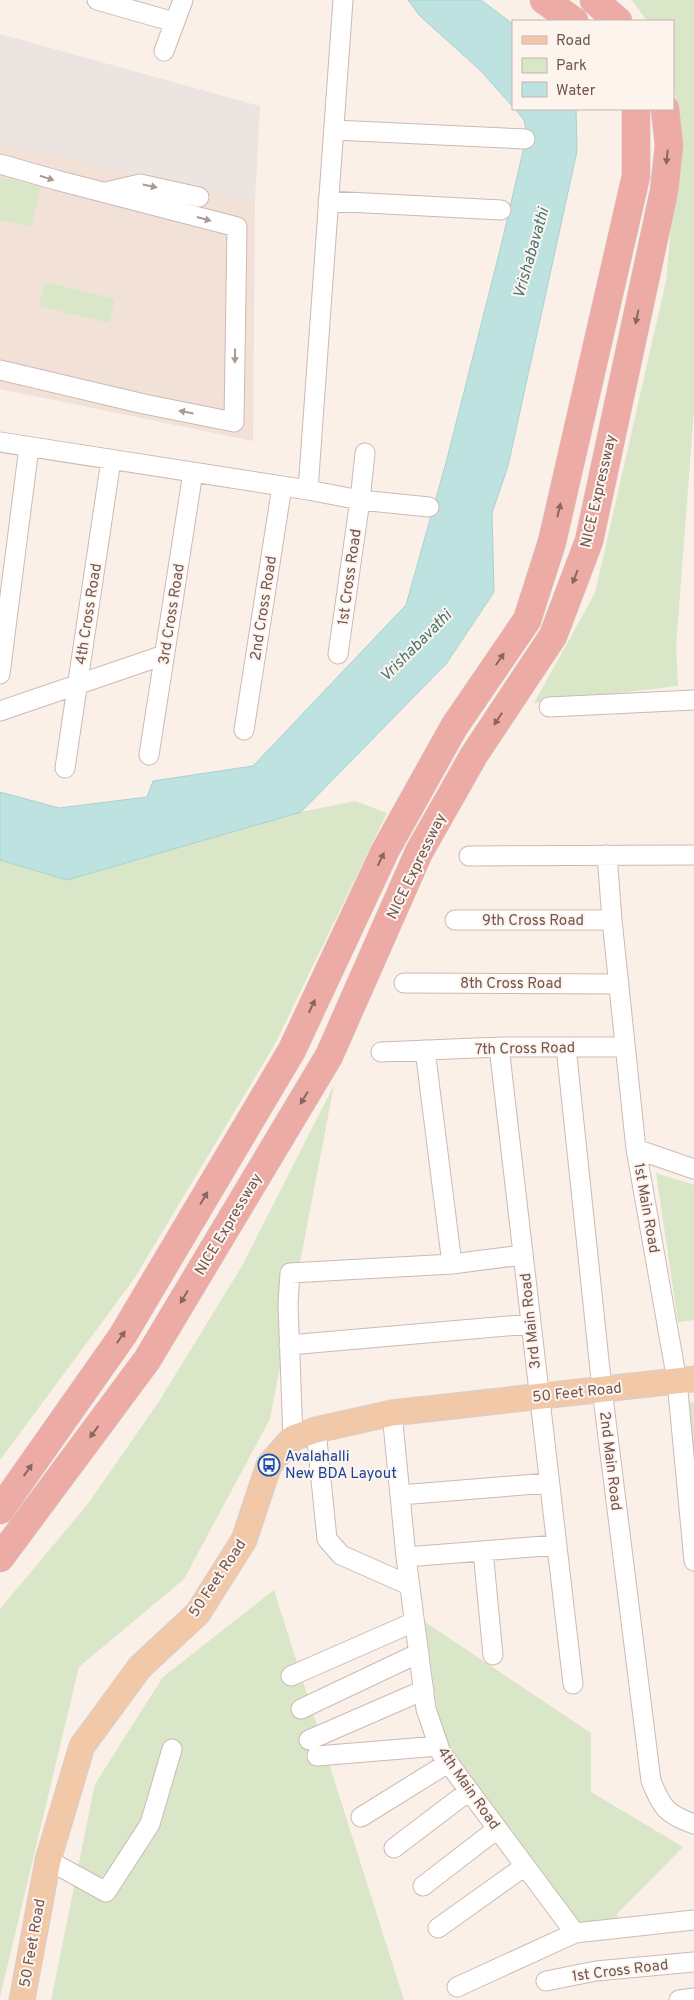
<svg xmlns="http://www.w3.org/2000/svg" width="694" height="2000" viewBox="0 0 694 2000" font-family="Overpass,sans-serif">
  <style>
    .residential { fill: #f1e1d7 }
    .industrial { fill: #ebe4e1 }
    .green { fill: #dae6c8 }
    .water { fill: #bee2e0; stroke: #a6d2d1 }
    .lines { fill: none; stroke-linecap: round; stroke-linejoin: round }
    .minor-casing { stroke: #cdb9b2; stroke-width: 21 }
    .major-casing { stroke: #d7cfce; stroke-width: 27 }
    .highway-casing { stroke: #d7cfce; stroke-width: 29 }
    .minor { stroke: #fff; stroke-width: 19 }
    .major { stroke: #f1c8a8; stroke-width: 25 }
    .highway { stroke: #edaba6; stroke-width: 28 }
    .oneway { fill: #8a6660 }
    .oneway2 { fill: #aa9995 }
    .labels { text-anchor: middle; stroke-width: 4; stroke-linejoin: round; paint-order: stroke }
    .street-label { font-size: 15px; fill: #71554f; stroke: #fdf4ee }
    .transit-label { font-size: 15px; fill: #164399; stroke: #fdf4ee; text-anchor: start }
    .water-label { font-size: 16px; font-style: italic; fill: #447574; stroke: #fdf4ee }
  </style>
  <rect width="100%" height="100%" fill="#faf0e8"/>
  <path class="residential" d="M0,143L255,201L253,441L0,389Z"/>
  <path class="industrial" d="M0,34L260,106L255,201L0,143Z"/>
  <path class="green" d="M632,0H694V410L676,648L678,686L534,703L595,593L666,281L679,140V119L673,83V21H647Z
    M0,177L41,187L31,227L0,220Z
    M45,282L115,299L109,323L39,306Z
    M355,801L387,813L275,1044L134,1279L0,1460V860L67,880L301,812Z
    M334,1085L270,1419L184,1579L79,1667L0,1997V1609L87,1505L158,1403L242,1266Z
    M656,1173L694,1185V1320L678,1322Z
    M694,1402V1502L684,1403Z
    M274,1590L404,2000H51L95,1784L163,1677Z
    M425,1622L591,1733V1792L683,1847L617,1914L620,1926L577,1929L442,1746Z"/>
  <path class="water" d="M408,0H481L513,24V107L480,70L420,16Z
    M515,109H576L577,151L508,466L492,513L494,592L446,664L301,812L67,880L0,860V792L59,808L147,797L153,781L253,766L406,605L447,459L501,246L527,134L524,120Z"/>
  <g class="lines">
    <g class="minor-casing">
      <path id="minor" d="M97,0L174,22
        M164,51L183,0
        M334,130L525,139
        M0,164L56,180L237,227L234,422L144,404L0,370
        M106,192L140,184L199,197
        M328,201L501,210
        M0,442L308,490L343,0
        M308,490L360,500L429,507
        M338,654L360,500L365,453
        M0,674L29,447
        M549,707L694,700
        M0,711L164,655
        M244,730L282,486
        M149,755L193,472
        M65,768L111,460
        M607,855L612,920L636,1149L677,1381L694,1561
        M469,856L694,855
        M455,920H612
        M404,983L619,984
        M499,1047L573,1684
        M566,1047L602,1389L651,1781C662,1808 666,1814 694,1824
        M381,1052L499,1047H625
        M636,1149L694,1169
        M452,1264L522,1255
        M289,1345L530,1324
        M392,1413L406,1557L426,1709L441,1753L575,1933L694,1920
        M316,1430L327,1539L341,1555L409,1585
        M293,1438L288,1304L290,1273L452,1264L425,1050
        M400,1495L549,1483
        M483,1551L493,1655
        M406,1557L557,1545
        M291,1676L414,1622
        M301,1709L419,1653
        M309,1740L424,1690
        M317,1756L438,1746
        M361,1817L448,1763
        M394,1848L469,1791
        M48,1860L106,1892L150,1824L172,1749
        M423,1886L497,1829
        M438,1928L525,1866
        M546,1981L596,1971L694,1962
        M457,1987L575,1933
        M679,2000L694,1998"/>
    </g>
    <g class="major-casing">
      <path id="major" d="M22,2000L48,1860L82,1746L140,1667L198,1613L244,1540L269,1465L293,1438L316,1430L392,1413L694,1379"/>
    </g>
    <g class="highway-casing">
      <path id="highway" d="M544,0L574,21
        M594,0L618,21
        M0,1510L123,1335L292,1050L385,851L454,727L527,620L552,542L636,176V109
        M0,1558L147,1360L329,1056L419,852L474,755L553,636L589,541L664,191L669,145L665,109"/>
    </g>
    <use href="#minor" class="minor"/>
    <use href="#major" class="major"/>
    <use href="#highway" class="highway"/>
  </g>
  <defs><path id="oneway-solid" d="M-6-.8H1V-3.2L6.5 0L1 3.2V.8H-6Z" transform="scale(1.25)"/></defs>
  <g class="oneway">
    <use href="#oneway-solid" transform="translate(667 157) rotate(96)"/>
    <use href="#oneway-solid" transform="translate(637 317) rotate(102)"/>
    <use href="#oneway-solid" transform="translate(559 510) rotate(-77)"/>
    <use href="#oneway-solid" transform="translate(575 577) rotate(111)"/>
    <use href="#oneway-solid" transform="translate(500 659) rotate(-56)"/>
    <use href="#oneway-solid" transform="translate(498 719) rotate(123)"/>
    <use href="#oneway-solid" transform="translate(381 859) rotate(-65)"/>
    <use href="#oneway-solid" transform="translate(312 1006) rotate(-65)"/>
    <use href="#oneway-solid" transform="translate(304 1098) rotate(121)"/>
    <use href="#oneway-solid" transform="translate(204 1198) rotate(-59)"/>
    <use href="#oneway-solid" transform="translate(184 1297) rotate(121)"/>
    <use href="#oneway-solid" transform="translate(121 1337) rotate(-56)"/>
    <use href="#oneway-solid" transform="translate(94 1432) rotate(126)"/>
    <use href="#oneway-solid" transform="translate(28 1470) rotate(-55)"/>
  </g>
  <g class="oneway2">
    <use href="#oneway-solid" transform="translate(47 178) rotate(17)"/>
    <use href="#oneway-solid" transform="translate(150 186) rotate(12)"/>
    <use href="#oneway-solid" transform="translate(204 219) rotate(15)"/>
    <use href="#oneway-solid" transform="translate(235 356) rotate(91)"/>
    <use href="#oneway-solid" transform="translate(186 412) rotate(-169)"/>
  </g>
  <defs>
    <g id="bus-ring" transform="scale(1.125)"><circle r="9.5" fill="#fdf4ee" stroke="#1a4fb4" stroke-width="1.5"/><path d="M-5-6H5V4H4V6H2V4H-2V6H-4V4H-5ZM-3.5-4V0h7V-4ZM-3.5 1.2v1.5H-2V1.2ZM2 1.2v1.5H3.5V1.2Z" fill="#1a4fb4"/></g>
  </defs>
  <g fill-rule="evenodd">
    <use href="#bus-ring" x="269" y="1465"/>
  </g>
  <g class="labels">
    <g class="street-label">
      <text transform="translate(598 491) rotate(-77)" y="5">NICE Expressway</text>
      <text transform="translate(349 577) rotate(-82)" y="5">1st Cross Road</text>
      <text transform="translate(263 608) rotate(-81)" y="5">2nd Cross Road</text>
      <text transform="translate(88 614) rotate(-81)" y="5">4th Cross Road</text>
      <text transform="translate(171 614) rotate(-81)" y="5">3rd Cross Road</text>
      <text transform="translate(416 866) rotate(-64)" y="5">NICE Expressway</text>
      <text x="533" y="925">9th Cross Road</text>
      <text x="511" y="988">8th Cross Road</text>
      <text transform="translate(525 1048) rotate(-1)" y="5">7th Cross Road</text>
      <text transform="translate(647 1208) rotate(80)" y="5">1st Main Road</text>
      <text transform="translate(228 1224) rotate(-59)" y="5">NICE Expressway</text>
      <text transform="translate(530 1321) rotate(-96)" y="5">3rd Main Road</text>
      <text transform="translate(577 1392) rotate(-6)" y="5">50 Feet Road</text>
      <text transform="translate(611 1461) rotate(83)" y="5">2nd Main Road</text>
      <text transform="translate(217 1578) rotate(-56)" y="5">50 Feet Road</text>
      <text transform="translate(469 1788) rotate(55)" y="5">4th Main Road</text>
      <text transform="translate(32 1943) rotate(-80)" y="5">50 Feet Road</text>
      <text transform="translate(620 1970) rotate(-7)" y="5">1st Cross Road</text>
    </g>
    <g class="transit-label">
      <text x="285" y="1461">Avalahalli<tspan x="285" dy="17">New BDA Layout</tspan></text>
    </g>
    <g class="water-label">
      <text transform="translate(530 253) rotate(-74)" y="6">Vrishabavathi</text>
      <text transform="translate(415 645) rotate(-45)" y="6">Vrishabavathi</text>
    </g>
  </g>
  <rect x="512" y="20" width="162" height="90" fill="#fdf4ee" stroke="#c5b4ae"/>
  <rect x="522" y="36" width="25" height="8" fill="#f1c8a8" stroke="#c5b4ae"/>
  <text x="556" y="45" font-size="15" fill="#71554f">Road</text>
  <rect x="522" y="58" width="25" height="15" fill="#dae6c8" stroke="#c5b4ae"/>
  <text x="556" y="70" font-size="15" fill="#71554f">Park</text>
  <rect x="522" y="82" width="25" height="15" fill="#bee2e0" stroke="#c5b4ae"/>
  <text x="556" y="95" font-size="15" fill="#71554f">Water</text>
</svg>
